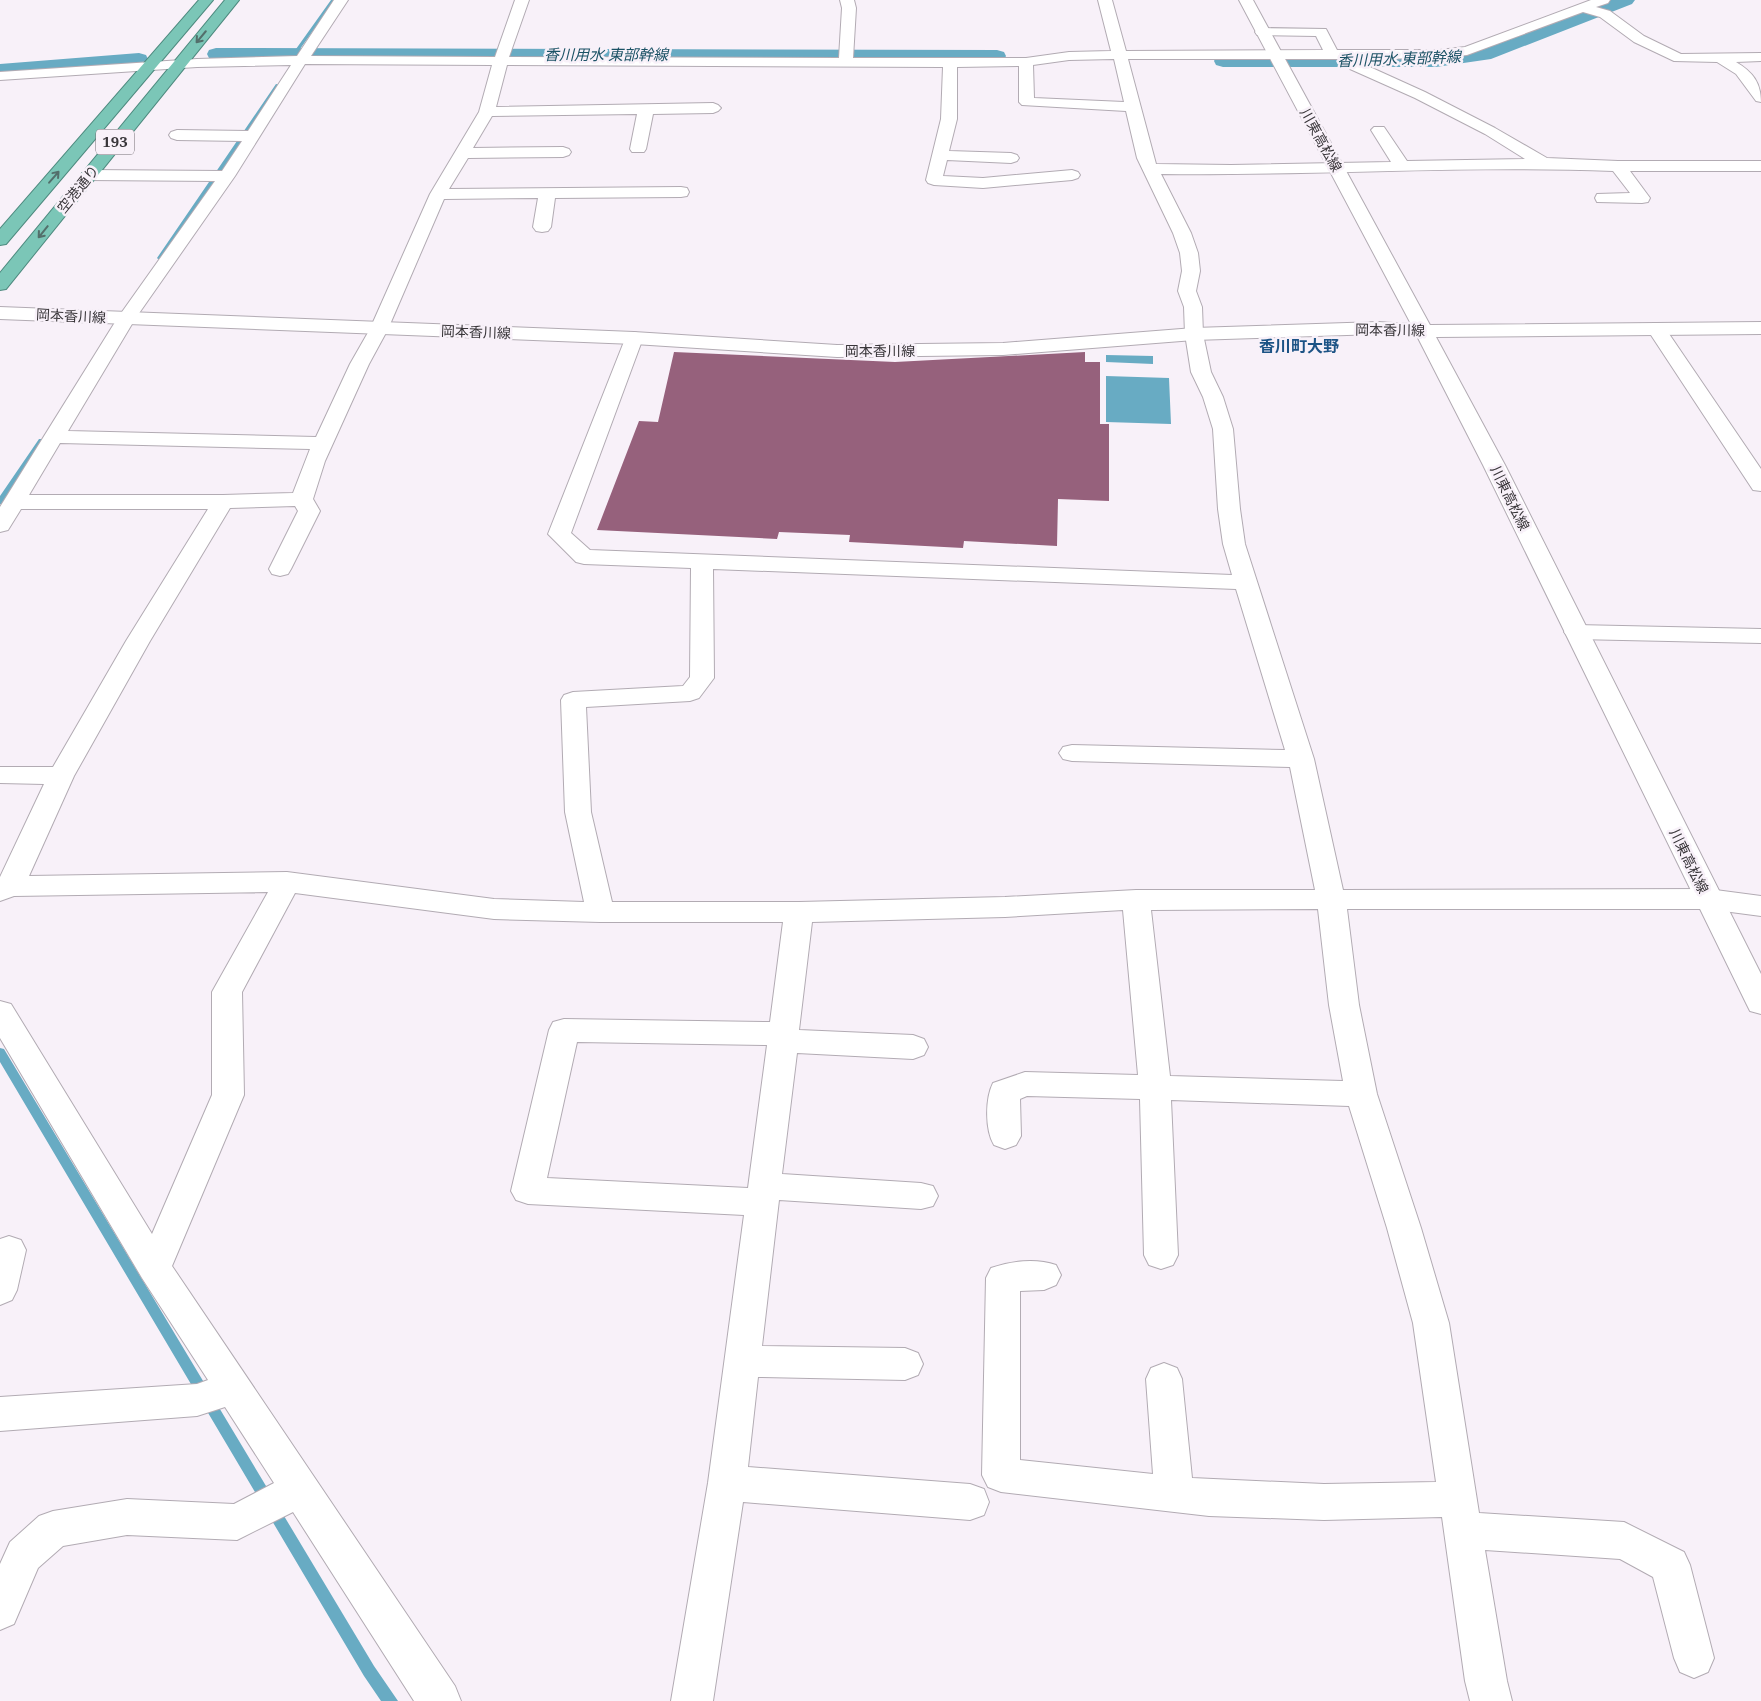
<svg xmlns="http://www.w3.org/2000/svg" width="1761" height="1701" viewBox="0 0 1761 1701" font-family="'Noto Serif','Noto Sans JP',serif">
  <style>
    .water { fill: #68abc3 }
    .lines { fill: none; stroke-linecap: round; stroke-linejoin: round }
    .stream { fill: #68abc3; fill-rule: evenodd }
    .canal { fill: #68abc3; fill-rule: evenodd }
    .building { fill: #96617c }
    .minor-casing { stroke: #b2abb3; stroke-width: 2 }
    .secondary-casing { stroke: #b2abb3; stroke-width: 2 }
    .trunk-casing { stroke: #4e8a7f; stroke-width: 2 }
    .minor { fill: #fff; fill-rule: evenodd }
    .secondary { fill: #fff; fill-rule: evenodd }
    .trunk { fill: #7bc6b7; fill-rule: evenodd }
    .oneway { stroke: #536f6b }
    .labels { text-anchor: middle; stroke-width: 5; stroke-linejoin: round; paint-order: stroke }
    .far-street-label { font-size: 14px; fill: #383539; stroke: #f8f1f9 }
    .far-water-label { font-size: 15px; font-style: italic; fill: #1b5265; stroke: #f8f1f9 }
    .shield { fill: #f8f1f9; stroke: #726d73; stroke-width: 1 }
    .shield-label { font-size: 15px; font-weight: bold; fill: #383539 }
    .far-quarter-label { font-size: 16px; font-weight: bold; fill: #1c5385; stroke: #f8f1f9 }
  </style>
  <rect width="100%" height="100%" fill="#f8f1f9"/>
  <path class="water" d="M1106,355L1153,356V364L1106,362Z
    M1106,376L1169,378L1171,424L1106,422Z"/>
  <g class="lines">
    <path class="stream" d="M331,0H335L300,49H296Z
      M276,84L281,85L162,259H158L157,258Z
      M39,439H45L46,441L3,504H0V496Z
      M0,1048L4,1049L374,1666L398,1701H381L364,1676L0,1062Z"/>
    <path class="canal" d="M1610,0H1635L1632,4L1491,59L1436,67H1223L1216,65L1214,61L1216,57L1223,55H1436L1487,48Z
      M216,48L997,50L1004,52L1006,56L1004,60L997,62L216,60L209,58L207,54L209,50Z
      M139,53L146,55L148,59L146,63L0,76V64Z"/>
  </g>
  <path class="building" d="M674,352L895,362L1085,352V362H1100V424H1109V501L1058,499L1057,546L964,541L963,548L849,542L850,535L779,532L777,539L597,530L639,421L658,422Z"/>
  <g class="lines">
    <g class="minor-casing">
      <path id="minor" d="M334,0H348L311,56L495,57L515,0H529L509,57L839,58L842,8L840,0H854L856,8L853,58H1026L1069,52L1111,51L1098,0H1112L1126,51L1323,50L1316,36L1257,35L1255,32L1257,29L1262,28L1326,29L1337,50H1440L1465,47L1591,0H1610L1608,3L1596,7L1610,11L1644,36L1681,54L1761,53V61L1736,62C1753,72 1761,83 1761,102L1756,101L1736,74L1717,62L1674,61L1634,42L1600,17L1583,12L1467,55L1440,58L1358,59L1361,63L1425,92L1495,128L1547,158L1618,161H1761V171H1630L1650,198L1648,202L1642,203L1597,202L1595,198L1597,194L1630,193L1613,171C1463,165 1312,176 1161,174L1191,233L1198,253L1200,271L1196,291L1202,307L1203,334L1211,372L1223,397L1233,429L1240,509L1245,544L1314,759L1343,890L1708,889L1761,896V916L1708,909H1347L1359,1005L1377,1094L1421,1228L1449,1323L1479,1513L1624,1522L1684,1552L1690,1565L1714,1658L1708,1672L1694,1678L1680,1672L1674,1658L1653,1577L1620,1559L1485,1550L1507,1681L1512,1701H1470L1465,1681L1442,1517L1324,1520L1209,1516L1001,1492L988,1487L982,1475L986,1278L991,1268C1011,1261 1036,1258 1056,1265L1061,1275L1056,1285L1044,1290L1020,1291V1460L1153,1474L1146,1379L1151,1368L1164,1363L1177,1368L1182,1379L1192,1478L1324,1484L1436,1482L1413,1323L1387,1228L1349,1106L1171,1100L1178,1255L1173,1265L1161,1269L1149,1265L1144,1255L1140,1099L1027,1096L1020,1099L1021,1136L1016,1145L1005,1149L994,1145C985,1130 985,1099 993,1083L1025,1072L1138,1075L1123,910L1005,917L812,922L799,1030L913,1035L924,1039L928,1047L924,1055L913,1059L797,1053L782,1174L921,1183L933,1186L938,1196L933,1206L921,1209L779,1200L762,1346L905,1348L918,1353L923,1364L918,1375L905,1380L758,1377L748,1467L970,1484L984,1489L989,1502L984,1515L970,1520L743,1502L713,1701H671L708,1483L744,1215L528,1204L516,1200L511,1191L549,1030L553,1022L564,1019L770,1022L783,922H600L494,919L295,893L242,992L244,1095L172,1266L455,1686L461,1701H414L293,1512L237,1540L127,1535L63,1546L38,1568L14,1624L0,1630V1564L10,1542L39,1516L53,1511L127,1499L234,1504L274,1483L225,1407L197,1416L0,1431V1397L197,1384L208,1380L142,1278L0,1038V1001L11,1004L152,1234L212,1095V992L268,892L14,896L0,901V877L44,784L0,783V767H53L126,641L208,509H21L8,530L0,532V507L117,319L215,181L89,180L83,178L81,175L83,172L89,170L222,171L242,141L177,140L171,138L169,135L171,132L177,130L248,131L291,65L197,67L0,80V72L197,59L297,56ZM1114,59L1124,102L1034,98L1033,65L1069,60ZM1128,59H1344L1350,69L1415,98L1485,134L1525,159L1407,161L1384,127H1374L1371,130L1391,162L1231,165L1156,164ZM305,64L492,65L479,112L430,194L370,329L350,364L316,437L68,431L135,319L235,176ZM507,65L943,67L941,119L926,180L928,183L934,185L983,188L1072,180L1078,178L1080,175L1078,172L1072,170L983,178L943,176L947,160L1011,163L1017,161L1019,158L1017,155L1011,153L949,151L957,119V67L1019,66V102L1022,105L1126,111L1137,158L1173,233L1180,253L1182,271L1178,291L1184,307L1185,334L1191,372L1203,397L1213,429L1218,509L1223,544L1232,575L590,550L571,533L643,338L641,334L634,332L627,334L548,534L576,562L584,564L691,568L690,677L683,686L573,692L564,695L561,700L565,812L584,902L494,899L287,872L29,876L74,776L150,641L230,508L295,506L298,511L269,569L272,574L280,576L288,574L291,569L320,511L313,499L325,461L369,364L388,329L444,199L538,198L533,227L536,231L542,232L548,231L551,227L555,198L681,197L687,196L689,192L687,188L681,187L449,189L468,158L563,157L569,155L571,152L569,149L563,147L473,148L492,116L637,114L630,149L632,152H644L646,149L653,114L713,113L718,111L721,108L718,105L713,103L496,107ZM60,443L310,449L293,493L223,495H29ZM713,569L1236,589L1285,750L1072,745L1063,747L1059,753L1063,759L1072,761L1290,767L1315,890H1136L1005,897L799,902H612L591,812L586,707L690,701L699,698L714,678ZM1318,909L1329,1005L1343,1081L1170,1076L1151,910ZM577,1042L767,1045L748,1188L547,1178Z
        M1656,323L1663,325L1761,469V491L1753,490L1647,329L1649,325Z
        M1576,625L1761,629V643L1576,639L1568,637L1564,632L1568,627Z
        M9,1236L21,1240L26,1250L17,1290L12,1300L0,1305V1239Z"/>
    </g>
    <g class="secondary-casing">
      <path id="secondary" d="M1239,0H1253L1430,325L1761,322V334L1436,337L1505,465L1761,974V1014L1750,1011L1746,1003L1483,465L1417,336L1378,334L1194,340L1003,355L837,357L634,344L0,319V307L634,332L837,345L1003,343L1194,328L1378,322L1411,324Z"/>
    </g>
    <g class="trunk-casing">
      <path id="trunk" d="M199,0H213L6,244L0,245V229Z
        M225,0H239L6,289L0,290V273Z"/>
    </g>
    <use href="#minor" class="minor"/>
    <use href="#secondary" class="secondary"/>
    <use href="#trunk" class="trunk"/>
  </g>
  <defs><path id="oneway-shaft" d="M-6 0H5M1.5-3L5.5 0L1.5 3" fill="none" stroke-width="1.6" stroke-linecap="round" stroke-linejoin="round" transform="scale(1.25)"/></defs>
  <g class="oneway">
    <use href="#oneway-shaft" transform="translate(201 37) rotate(130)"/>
    <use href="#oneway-shaft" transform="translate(54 177) rotate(-49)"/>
    <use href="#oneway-shaft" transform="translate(43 232) rotate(129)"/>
  </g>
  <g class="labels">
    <g class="far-street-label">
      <text transform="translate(1321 140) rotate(61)" y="5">川東高松線</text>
      <text transform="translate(78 189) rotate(-51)" y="5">空港通り</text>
      <text transform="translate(71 316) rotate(3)" y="5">岡本香川線</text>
      <text transform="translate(1390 330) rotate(1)" y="5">岡本香川線</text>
      <text transform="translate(476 332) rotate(2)" y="5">岡本香川線</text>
      <text x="880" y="356">岡本香川線</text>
      <text transform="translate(1510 498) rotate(64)" y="5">川東高松線</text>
      <text transform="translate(1689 861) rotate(64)" y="5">川東高松線</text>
    </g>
    <g class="far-water-label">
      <text x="606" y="60">香川用水 東部幹線</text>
      <text transform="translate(1399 59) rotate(-2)" y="5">香川用水 東部幹線</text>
    </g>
    <rect class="shield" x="96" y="129.5" width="38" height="25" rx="4"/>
    <g class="shield-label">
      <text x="115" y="147">193</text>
    </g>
    <g class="far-quarter-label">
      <text x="1299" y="352">香川町大野</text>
    </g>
  </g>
</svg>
